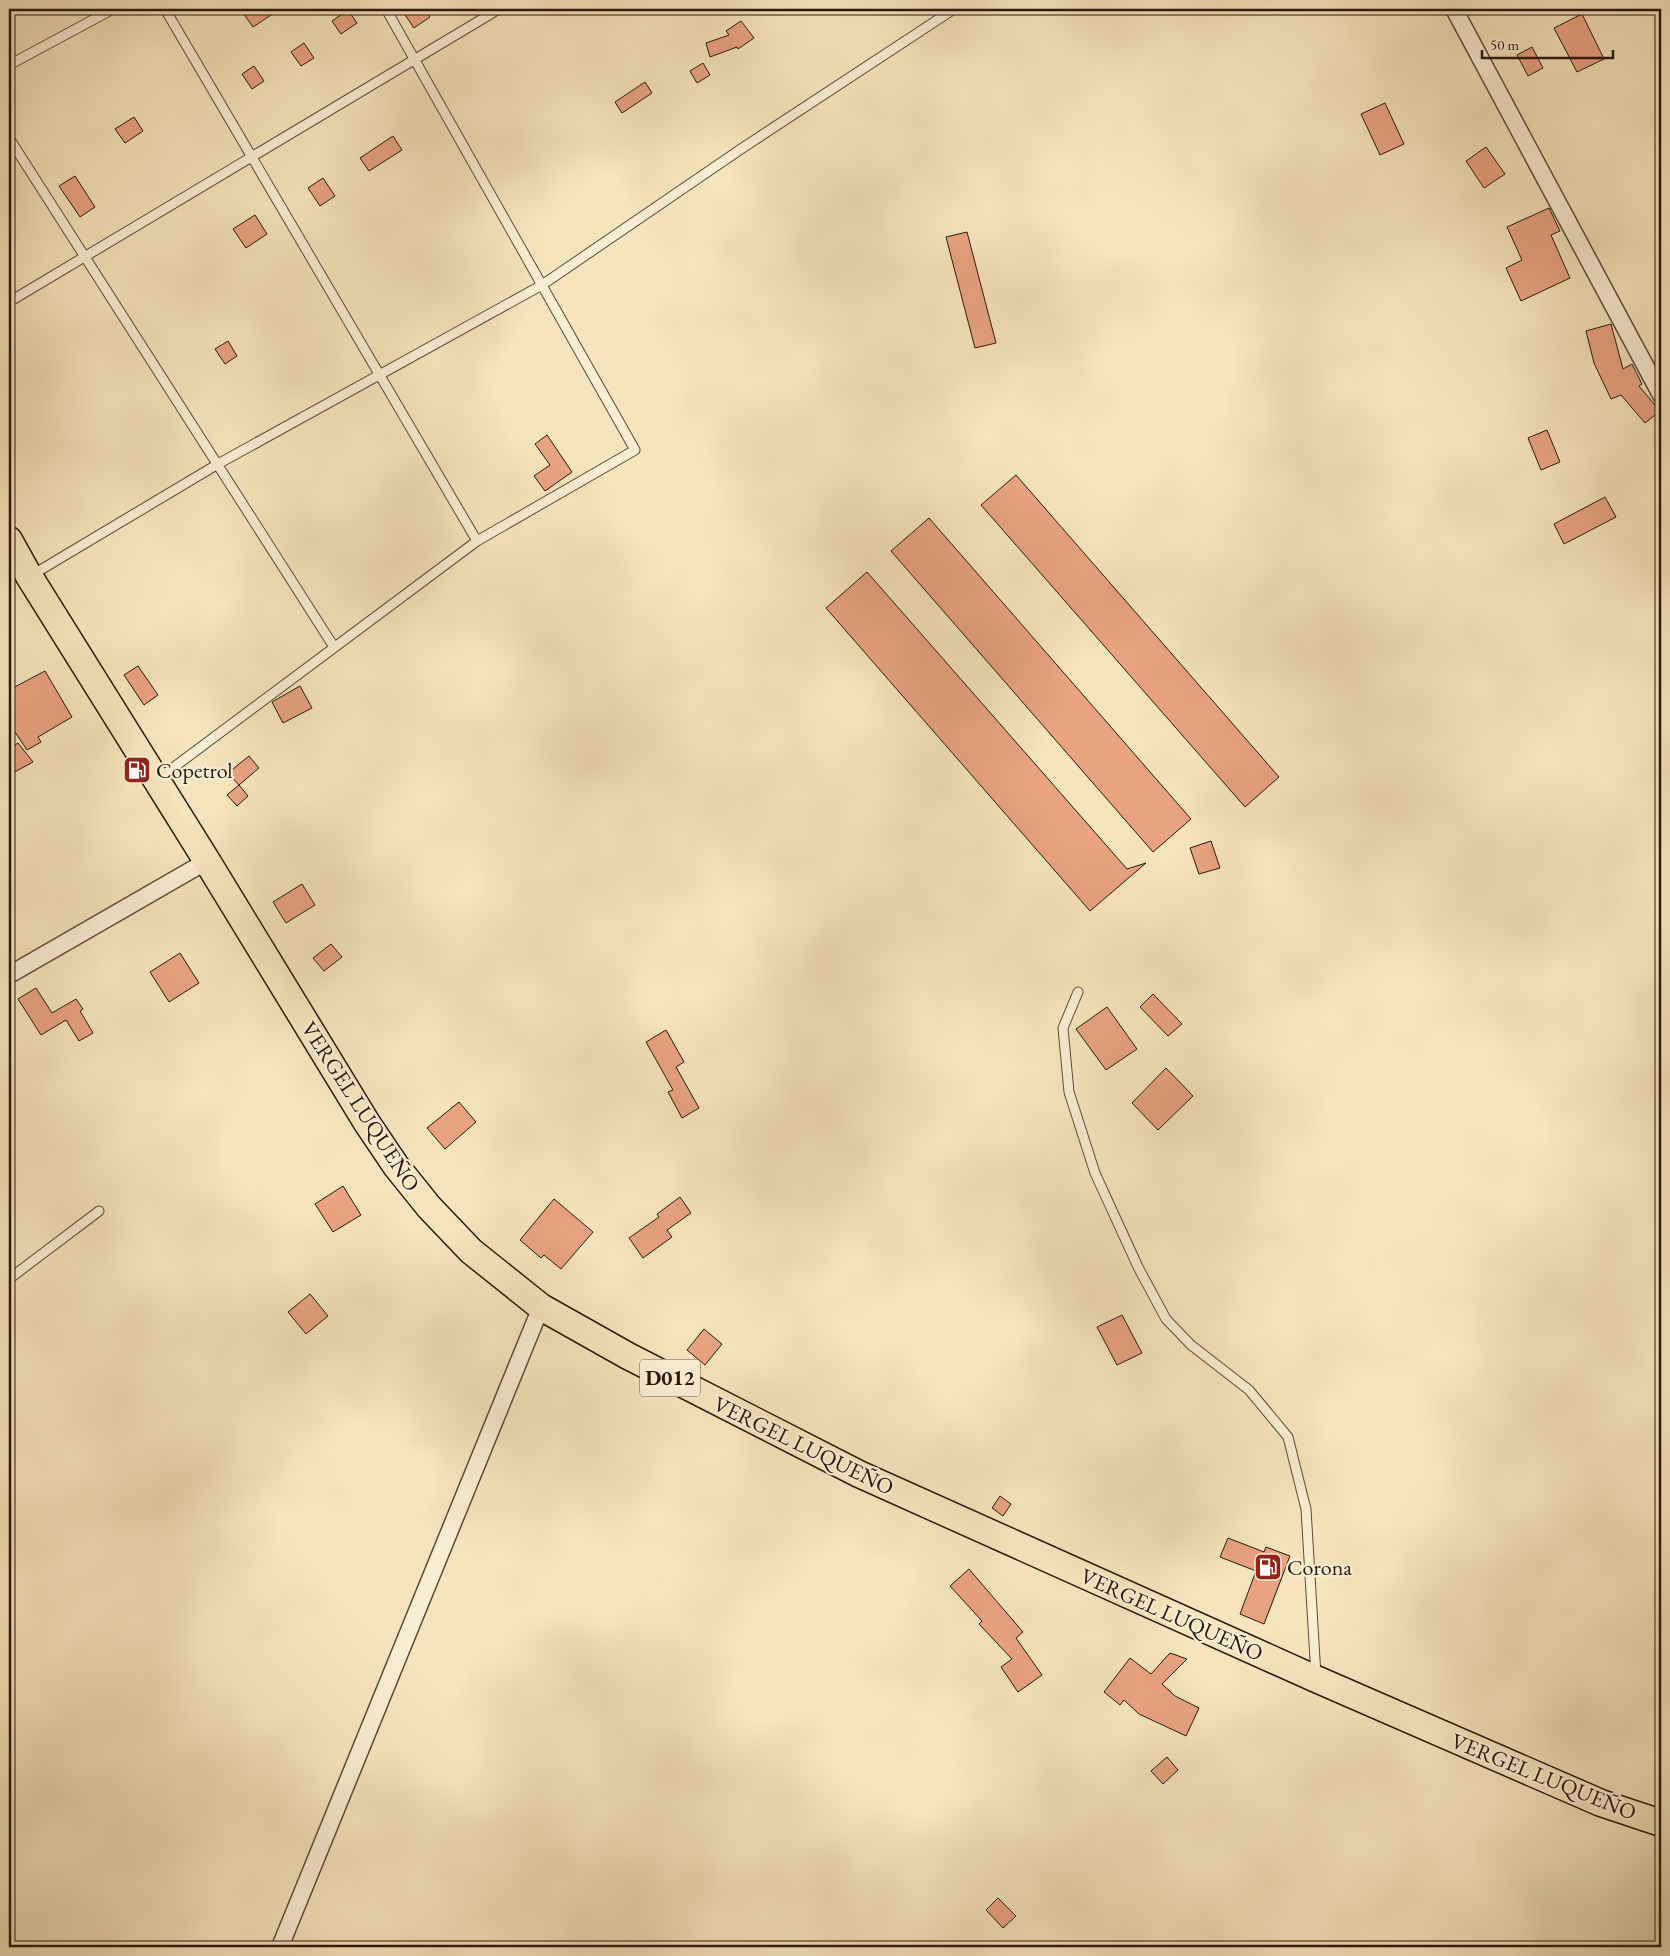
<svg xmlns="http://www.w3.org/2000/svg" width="1670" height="1956" viewBox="0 0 1670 1956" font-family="'EB Garamond',serif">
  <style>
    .building { fill: #e9a381; stroke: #2a170c }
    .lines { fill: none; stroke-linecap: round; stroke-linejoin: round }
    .service-casing { stroke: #5d4a38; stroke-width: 11 }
    .minor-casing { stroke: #5d4a38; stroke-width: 19 }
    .primary-casing { stroke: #2a170c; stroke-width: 29 }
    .service { stroke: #f9edd3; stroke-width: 9 }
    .minor { stroke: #f9edd3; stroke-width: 16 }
    .primary { stroke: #f6e4bc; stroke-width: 26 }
    .labels { text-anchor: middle; stroke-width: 4.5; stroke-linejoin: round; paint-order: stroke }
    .shield { fill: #f9edd3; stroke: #685748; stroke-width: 1 }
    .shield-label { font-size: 21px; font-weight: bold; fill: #2a170c }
    .poi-label { font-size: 22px; fill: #2a170c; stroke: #f9edd3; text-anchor: start }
    .street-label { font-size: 22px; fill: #2a170c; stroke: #f9edd3 }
  </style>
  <rect width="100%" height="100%" fill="#f6e4bc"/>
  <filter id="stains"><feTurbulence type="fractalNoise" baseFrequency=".004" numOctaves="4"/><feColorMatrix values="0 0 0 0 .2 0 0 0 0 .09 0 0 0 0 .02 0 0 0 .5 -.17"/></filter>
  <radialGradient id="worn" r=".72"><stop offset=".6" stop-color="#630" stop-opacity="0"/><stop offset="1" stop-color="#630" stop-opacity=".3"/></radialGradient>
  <path class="building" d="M240,9H280L253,27Z
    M401,9H424L430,17L414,28Z
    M348,10L357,23L341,34L332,21Z
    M1582,14L1604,59L1577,72L1554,28Z
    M741,21L754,38L738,49L737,47L710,57L706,43L729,35L726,31Z
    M304,43L314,58L301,66L291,52Z
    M1532,47L1543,68L1528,76L1517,55Z
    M703,63L710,75L697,83L690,71Z
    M254,66L264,81L252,89L242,74Z
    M645,82L652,93L622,113L615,102Z
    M1385,103L1404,144L1380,155L1361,114Z
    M134,117L143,131L125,143L115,129Z
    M393,136L402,150L369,171L360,158Z
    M1486,147L1505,174L1484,188L1466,161Z
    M75,176L95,207L80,217L59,186Z
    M323,178L335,196L320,206L308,188Z
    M1549,208L1560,231L1551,235L1570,278L1521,301L1506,268L1522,260L1507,227Z
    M255,215L267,234L246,248L233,229Z
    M967,232L996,343L975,348L946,237Z
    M1611,324L1623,369L1632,364L1642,384L1639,386L1660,411L1645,423L1621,395L1611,399L1594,363L1586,331Z
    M228,341L237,356L225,364L215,349Z
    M1547,430L1560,462L1541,470L1528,438Z
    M547,435L572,472L545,491L534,476L550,465L535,444Z
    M1016,475L1279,777L1245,807L981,505Z
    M1605,497L1616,517L1564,544L1554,524Z
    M929,518L1191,819L1153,852L891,551Z
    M867,572L1127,869L1146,863L1090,911L826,608Z
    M138,666L158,695L144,705L124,675Z
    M45,671L72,717L38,737L41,742L27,750L9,723V690Z
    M300,686L312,708L283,723L272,702Z
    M18,743L33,762L9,775V749Z
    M249,756L259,768L239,785L228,773Z
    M239,785L248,796L237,806L227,795Z
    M1211,841L1220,868L1199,874L1190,848Z
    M302,884L315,905L286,923L273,902Z
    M331,944L342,957L324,971L313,958Z
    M180,953L199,983L169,1002L150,972Z
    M36,988L52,1013L76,999L83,1009L80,1011L93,1033L79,1041L66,1020L41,1035L18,999Z
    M1153,994L1182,1024L1168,1036L1140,1007Z
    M1107,1007L1137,1049L1106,1070L1076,1029Z
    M666,1030L684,1062L676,1067L699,1108L682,1118L668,1092L673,1090L646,1042Z
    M1166,1068L1193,1096L1158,1130L1132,1103Z
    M459,1102L476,1122L445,1149L427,1128Z
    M343,1186L361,1215L333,1232L315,1204Z
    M680,1197L691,1213L667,1230L672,1237L643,1258L629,1238L659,1217L657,1214Z
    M554,1199L593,1232L561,1269L544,1255L541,1258L520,1240Z
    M310,1294L328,1316L306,1334L288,1312Z
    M1122,1315L1142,1353L1117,1365L1097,1327Z
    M704,1329L722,1344L705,1365L687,1350Z
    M1000,1496L1011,1504L1003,1516L992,1508Z
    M1228,1538L1264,1552L1266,1547L1290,1556L1264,1624L1240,1614L1256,1571L1220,1557Z
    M969,1569L1023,1632L1016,1638L1042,1675L1018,1692L1001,1667L1012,1659L979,1624L982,1621L950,1586Z
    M1170,1653L1187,1659L1162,1684L1175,1696L1199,1708L1186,1736L1139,1714L1124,1700L1120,1705L1104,1692L1130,1658L1151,1674Z
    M1167,1757L1178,1770L1163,1784L1151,1771Z
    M998,1898L1016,1916L1003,1928L986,1910Z"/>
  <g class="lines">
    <g class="service-casing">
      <path id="service" d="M165,9L477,541
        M9,65L113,9
        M9,138L334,647
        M9,302L499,9
        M32,575L218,464L542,285L741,149L954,9
        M158,779L477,541L635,450L386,9
        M1078,992L1063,1028L1069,1092L1095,1173L1139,1269L1166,1319L1191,1345L1249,1390L1288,1437L1306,1509L1316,1676
        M9,1279L99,1211"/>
    </g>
    <g class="minor-casing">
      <path id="minor" d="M1454,9L1661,395
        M9,975L207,861
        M280,1947L541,1307"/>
    </g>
    <g class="primary-casing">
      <path id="primary" d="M9,540L29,576L207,861L367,1123L396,1166L429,1207L471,1251L541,1307L628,1356L859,1474L1316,1679L1601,1803L1661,1823"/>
    </g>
    <use href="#service" class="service"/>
    <use href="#minor" class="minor"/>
    <use href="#primary" class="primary"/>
  </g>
  <defs>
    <g id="fuel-square" transform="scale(1.4375)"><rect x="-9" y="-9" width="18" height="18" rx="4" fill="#8f2418" stroke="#f9edd3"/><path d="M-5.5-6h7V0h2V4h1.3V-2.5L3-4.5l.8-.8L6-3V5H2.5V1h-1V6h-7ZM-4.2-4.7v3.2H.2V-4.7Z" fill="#fff"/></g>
  </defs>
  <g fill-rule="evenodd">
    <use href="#fuel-square" x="137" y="770"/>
    <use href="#fuel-square" x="1268" y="1567"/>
  </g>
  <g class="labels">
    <rect class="shield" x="640" y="1359.5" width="60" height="37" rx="4"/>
    <g class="shield-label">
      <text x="670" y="1385">D012</text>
    </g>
    <g class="poi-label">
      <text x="156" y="778">Copetrol</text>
      <text x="1287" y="1575">Corona</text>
    </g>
    <g class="street-label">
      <text transform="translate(361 1106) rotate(57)" y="8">VERGEL LUQUEÑO</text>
      <text transform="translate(804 1445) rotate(26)" y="8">VERGEL LUQUEÑO</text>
      <text transform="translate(1172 1614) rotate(24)" y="8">VERGEL LUQUEÑO</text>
      <text transform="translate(1544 1776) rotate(22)" y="8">VERGEL LUQUEÑO</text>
    </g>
  </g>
  <rect width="1670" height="1956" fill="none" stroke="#f6e4bc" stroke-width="30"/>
  <rect x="10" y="10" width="1650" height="1936" fill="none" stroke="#2a170c" stroke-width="2.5"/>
  <rect x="15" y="15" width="1640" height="1926" fill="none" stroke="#2a170c"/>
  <path d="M1482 50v8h131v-8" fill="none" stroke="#2a170c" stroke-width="2.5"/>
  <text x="1490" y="50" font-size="15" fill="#2a170c" stroke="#f9edd3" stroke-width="4" paint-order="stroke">50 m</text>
  <rect width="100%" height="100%" filter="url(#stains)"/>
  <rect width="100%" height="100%" fill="url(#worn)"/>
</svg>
